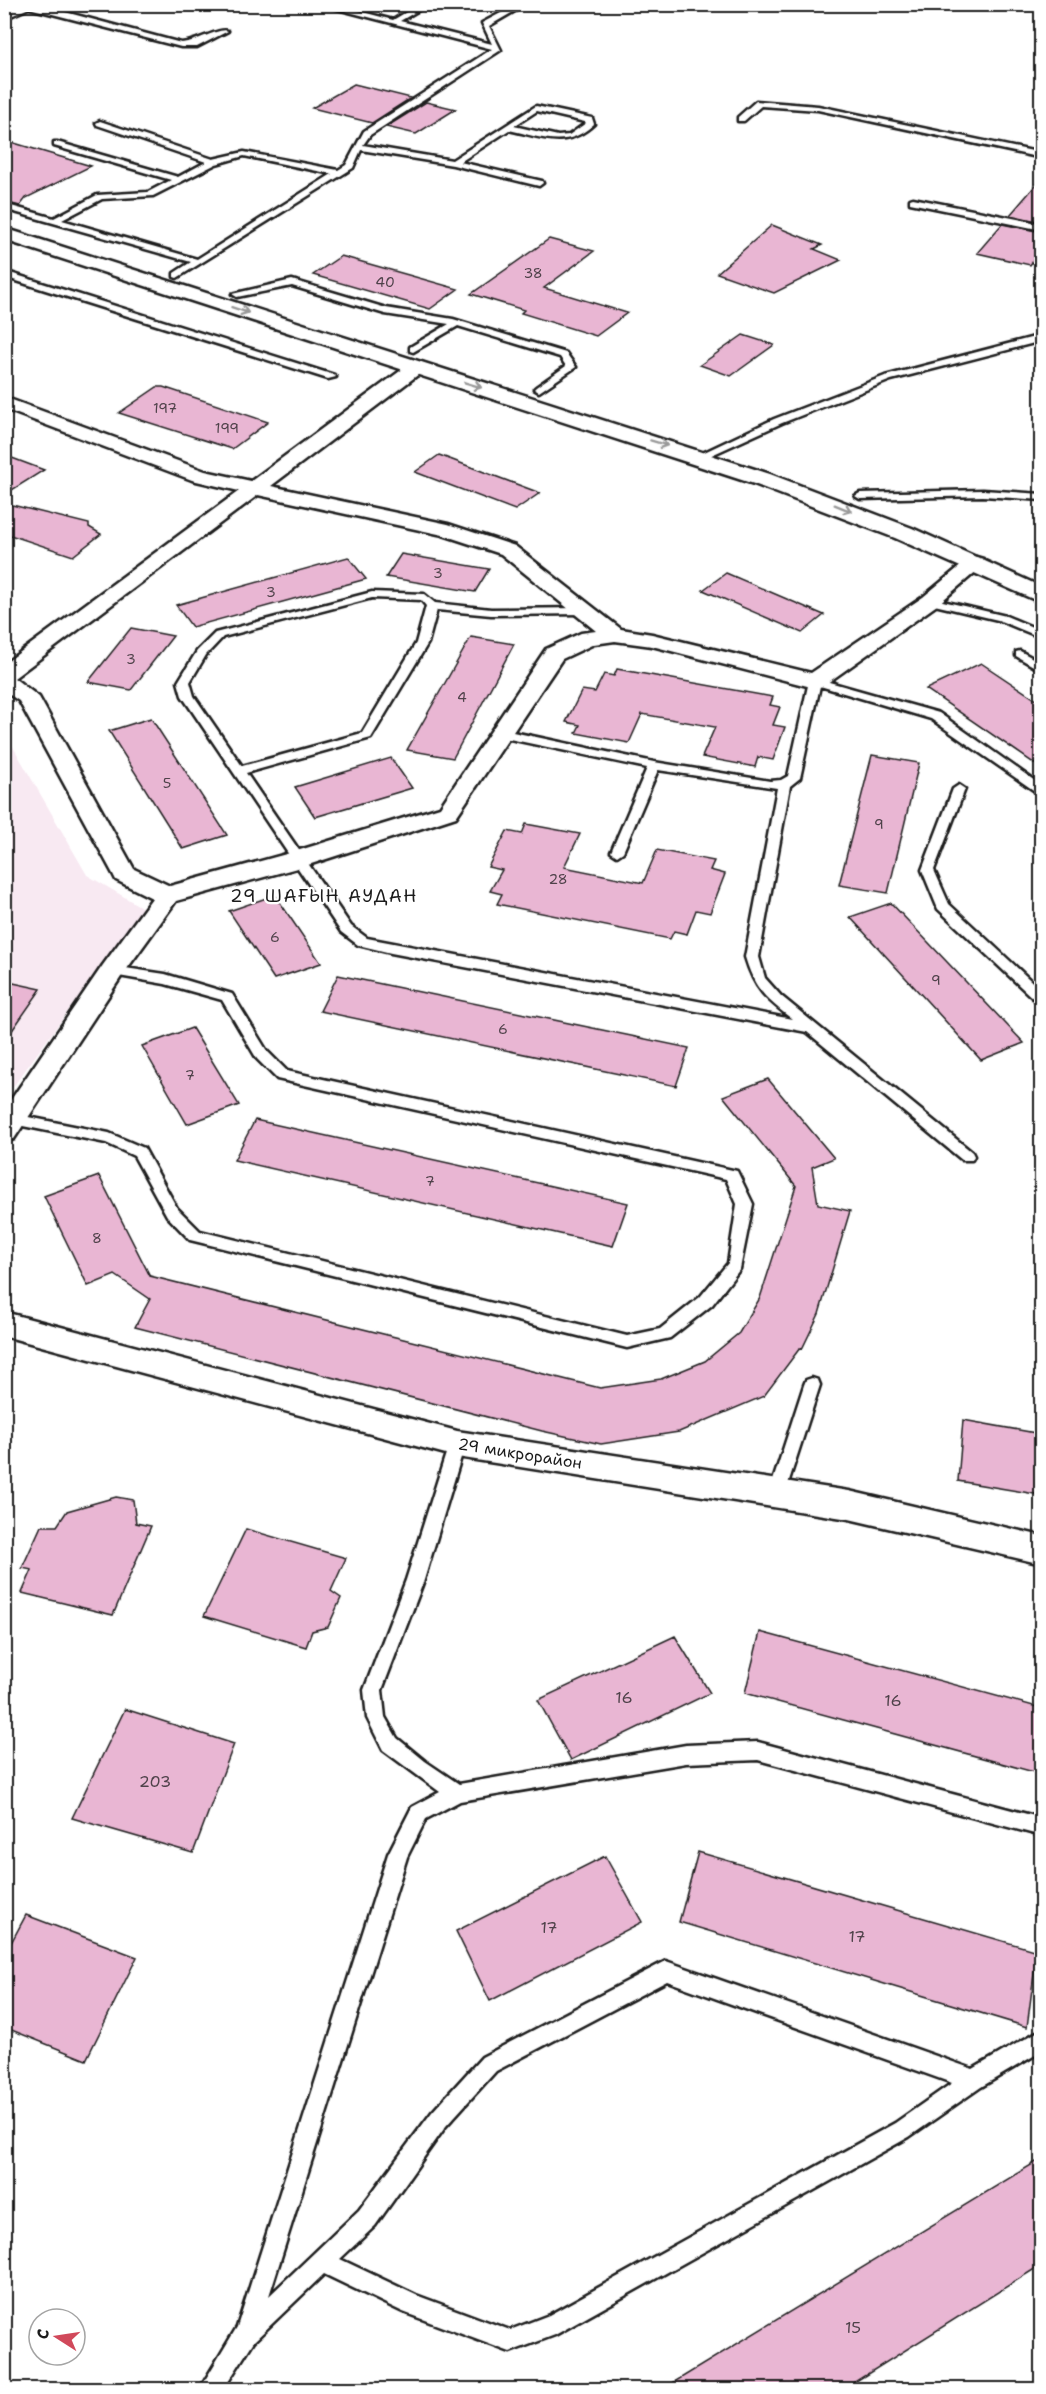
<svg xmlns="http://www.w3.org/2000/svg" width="1046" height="2394" viewBox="0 0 1046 2394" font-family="'Shantell Sans',sans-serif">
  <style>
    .built { fill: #f8e9f2 }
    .building { fill: #e9b6d3; stroke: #1c1c1c; stroke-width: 1.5 }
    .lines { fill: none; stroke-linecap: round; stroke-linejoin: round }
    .lane-casing { stroke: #1c1c1c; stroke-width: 5 }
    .street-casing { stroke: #1c1c1c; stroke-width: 5 }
    .secondary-casing { stroke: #1c1c1c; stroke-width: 5 }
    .lane { fill: #fff; fill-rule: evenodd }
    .street { fill: #fff; fill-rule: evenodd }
    .secondary { fill: #fff; fill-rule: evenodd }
    .oneway { stroke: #999 }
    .labels { text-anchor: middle; stroke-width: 4.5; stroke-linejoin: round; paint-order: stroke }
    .number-label { font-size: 14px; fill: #4f424a }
    .street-label { font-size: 16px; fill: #1c1c1c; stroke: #fff }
    .near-number-label { font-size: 16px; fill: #4f424a }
    .neighbourhood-label { font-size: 18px; letter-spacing: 1.5px; fill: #1c1c1c; stroke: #fff }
  </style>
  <rect width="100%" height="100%" fill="#fff"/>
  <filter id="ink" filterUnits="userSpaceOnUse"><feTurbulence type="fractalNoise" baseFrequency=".0167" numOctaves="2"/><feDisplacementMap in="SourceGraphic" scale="12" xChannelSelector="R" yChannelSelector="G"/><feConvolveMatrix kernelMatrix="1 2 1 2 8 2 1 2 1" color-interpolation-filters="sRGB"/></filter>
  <g filter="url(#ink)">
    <path class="built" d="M4,731L87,875L143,908L5,1098Z"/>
    <path class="building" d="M354,84L411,98L372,123L312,108Z
      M426,102L456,109L416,134L386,127Z
      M4,140L91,166L26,198L20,206L4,202Z
      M1041,179V222L1010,215Z
      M1002,224L1041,232V250L1030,265L977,253Z
      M772,225L822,245L814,249L841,260L774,293L717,273Z
      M549,239L594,251L544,288L627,313L596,336L521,313L524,310L471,294Z
      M341,256L458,289L430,309L313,275Z
      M743,335L774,345L731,376L700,365Z
      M157,387H163L268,422L232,449L119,413Z
      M4,455L44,470L4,495Z
      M439,455L540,493L515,510L415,472Z
      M4,503L89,524V527L101,534L73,556L4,533Z
      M401,554L489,569L475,592L386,577Z
      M348,557L366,579L192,627L176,605Z
      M726,573L824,615L802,633L703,590Z
      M131,628L173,636L131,690L88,682Z
      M471,637L514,644L453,758L407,750Z
      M981,663L1041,703V768L926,689Z
      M617,669L773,697L770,705L780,707L773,725L785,727L773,760L758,757L755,767L702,757L715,727L642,714L629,743L576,733L580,725L566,722L582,690L595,692L604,674L614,676Z
      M151,718L227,835L183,849L109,731Z
      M872,755L919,763L888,893L839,885Z
      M391,758L412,788L315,817L295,787Z
      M526,824L580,834L564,867L643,883L657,850L714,861L710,870L725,874L710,913L696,910L687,934L674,931L670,939L497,904L502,894L490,891L502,870L488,867L507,831L522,834Z
      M275,895L321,963L274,979L229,911Z
      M891,903L1024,1043L981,1060L850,917Z
      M338,975L689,1048L676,1086L320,1011Z
      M4,981L41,989L4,1042Z
      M192,1028L239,1105L187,1124L142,1046Z
      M768,1079L834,1158L812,1167L818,1204L850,1211L819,1314L802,1349L800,1348L764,1396L679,1432L601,1444L542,1431L135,1327L150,1299L115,1275L88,1286L44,1196L99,1176L150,1276L600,1388L661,1379L705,1361L739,1333L760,1298L796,1186L723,1096Z
      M255,1120L628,1203L613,1246L234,1160Z
      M963,1420L1041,1434V1495L958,1481Z
      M116,1497L133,1500L136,1523L151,1526L113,1615L22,1593L32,1570L22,1568L41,1526H57L67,1511Z
      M246,1529L346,1558L331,1591L341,1598L328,1627L312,1631L306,1647L204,1616Z
      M760,1632L1041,1708V1774L745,1693Z
      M675,1636L710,1693L571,1760L538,1700Z
      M125,1709L234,1744L193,1853L72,1818Z
      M698,1852L1037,1951L1027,2027L679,1922Z
      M605,1856L642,1922L490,2001L456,1931Z
      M26,1915L137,1957L86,2060L4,2027V1956Z
      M1041,2159V2265L842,2390H661Z"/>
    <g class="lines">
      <g class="lane-casing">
        <path id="lane" d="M25,4H35L181,43C195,43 220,27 228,31L197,47H181L29,8L4,19V14Z
          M318,4H332L393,20L420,4H429L400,21L492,44L482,23L518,4H527L489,26L501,50L370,135L363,145L452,160L536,106L592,118L594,124C567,150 541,137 509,130L460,162L542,181L543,183L539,186L453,165L361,150L353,168L177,278L174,277V273L191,262L4,209V204L54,218L97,195L148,192L171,180L54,146V142H57L178,177L206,162L97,125L96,123L100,121L213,159L244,152L338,170L346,165L364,131L492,49ZM537,111L585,122L586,123L569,135L558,136L514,126ZM244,156L332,174L197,259L62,220L102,199L153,196L216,164Z
          M756,101L818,106L1042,153V158L818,110L761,106L744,121H738V117Z
          M913,198L1042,224V230L910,203V199Z
          M4,271L334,375L336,377L328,379L4,277Z
          M292,280L386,308L453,319L566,353L576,367L539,392L534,389L536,387L566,366L560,357L458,326L413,352L410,351V347L449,324L385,314L292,286L237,297L232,294Z
          M1042,335V341L891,380L782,423L705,458L696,456L774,419L885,376Z
          M983,490L1042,494V500L983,496L860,499L855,496L860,493Z
          M372,592L424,594L435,603L491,609L582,608L588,611L582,614L491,615L437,610L428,643L371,738L246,773L351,926L367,938L792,1019C765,998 755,990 745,957L777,788L658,770L623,852L617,856L611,852L647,768L495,736L493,733L499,729L654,762L770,781L781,780L788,776L809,681L815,678L939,713L1042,786V796L931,719L820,686L800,778L790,786L759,957L765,978L781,996L972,1152L974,1156L972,1160H962L807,1032L391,953L358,945L341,932L182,696L178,682L197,651L215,633ZM372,598L421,600L426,606L416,643L362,733L242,766L194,696L190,682L206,655L223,637Z
          M930,598L1006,616L1042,631V638L998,620L926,603V599Z
          M1020,651L1042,663V671L1016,656V652Z
          M959,785L965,789L934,870L949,904L1042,991V1004L1037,1002L938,909L922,870L953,789Z
          M112,966L165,974L232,994L267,1051L287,1071L737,1171L753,1204L740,1269L712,1305L670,1338L627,1348L190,1240L167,1216L134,1156L106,1143L8,1123L6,1119L8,1115L13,1114L109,1133L144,1148L177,1208L200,1231L627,1336L660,1329L700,1297L728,1263L737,1204L726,1179L277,1079L257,1059L222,1000L165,984L107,974L105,971Z
          M812,1378L818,1380L820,1385L785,1493L783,1498L777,1500L771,1498L769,1493L804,1385L806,1380Z
          M457,1437L463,1439L465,1444L424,1580L382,1690L385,1717L397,1738L425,1761L459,1784L686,1745L758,1742L1042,1818V1836L758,1760L686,1763L460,1801L426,1819L407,1857L269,2296L359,2210L432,2112L482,2057L666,1961L973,2069L1042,2029V2051L981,2087L909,2137L555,2335L510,2352L403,2312L324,2274L254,2341L223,2390H199L237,2327L388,1854L412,1807L440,1792L383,1750L367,1718L364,1690L406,1580L449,1444L451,1439ZM667,1981L952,2083L895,2123L549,2315L510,2330L416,2295L340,2259L375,2226L446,2126L496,2071Z"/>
      </g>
      <g class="street-casing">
        <path id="street" d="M417,362L423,363L426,367L423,371L271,486L448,524L515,546L621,629L652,634L811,673L923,597L969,559L976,557L983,559L986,563L937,605L823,686L815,688L652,646L615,641L594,644L562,659L456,817L308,865L176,901L121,977L14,1139L4,1142V1110L103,965L152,898L116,880L113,874L19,701L4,691V664L239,491L192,480L4,409V397L205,471L251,481L411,363ZM258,495L443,535L501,554L596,631L581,633L546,649L440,807L290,853L170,886L134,869L39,697L14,678Z
          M4,1312L457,1431L849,1491L1042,1536V1564L849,1519L457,1457L4,1336Z"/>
      </g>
      <g class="secondary-casing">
        <path id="secondary" d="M4,228L770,474L912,528L1042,587V603L895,538L754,484L4,240Z"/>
      </g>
      <use href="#lane" class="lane"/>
      <use href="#street" class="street"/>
      <use href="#secondary" class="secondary"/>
    </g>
    <defs><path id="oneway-shaft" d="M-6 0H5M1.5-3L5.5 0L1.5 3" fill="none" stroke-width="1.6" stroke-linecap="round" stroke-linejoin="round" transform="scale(1.5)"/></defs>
    <g class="oneway">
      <use href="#oneway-shaft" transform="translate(240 310) rotate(18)"/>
      <use href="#oneway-shaft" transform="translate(473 385) rotate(17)"/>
      <use href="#oneway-shaft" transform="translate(659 443) rotate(17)"/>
      <use href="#oneway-shaft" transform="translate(843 508) rotate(22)"/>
    </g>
  </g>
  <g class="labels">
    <g class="number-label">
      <text x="533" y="278">38</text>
      <text x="385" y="287">40</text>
      <text x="165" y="413">197</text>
      <text x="227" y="433">199</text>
      <text x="438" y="578">3</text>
      <text x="271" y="597">3</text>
      <text x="131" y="664">3</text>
      <text x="462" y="702">4</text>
      <text x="167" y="788">5</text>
      <text x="879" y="829">9</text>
      <text x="558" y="884">28</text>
      <text x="275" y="942">6</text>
      <text x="936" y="985">9</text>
      <text x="503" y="1034">6</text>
      <text x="190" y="1080">7</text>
      <text x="430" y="1186">7</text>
      <text x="97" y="1243">8</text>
    </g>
    <g class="street-label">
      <text transform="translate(520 1453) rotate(9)" y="6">29 микрорайон</text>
    </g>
    <g class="near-number-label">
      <text x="624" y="1703">16</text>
      <text x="893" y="1706">16</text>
      <text x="155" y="1787">203</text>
      <text x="549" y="1933">17</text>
      <text x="857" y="1942">17</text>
      <text x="853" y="2333">15</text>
    </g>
    <g class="neighbourhood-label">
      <text x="324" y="902">29 ШАҒЫН АУДАН</text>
    </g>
  </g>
  <rect width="1046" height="2394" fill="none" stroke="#fff" stroke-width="24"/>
  <rect x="12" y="12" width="1022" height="2370" fill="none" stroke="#1c1c1c" stroke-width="2" filter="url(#ink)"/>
  <g transform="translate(57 2337) rotate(282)"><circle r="28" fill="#ffffff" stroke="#a4a4a4" stroke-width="1.5"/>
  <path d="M0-4.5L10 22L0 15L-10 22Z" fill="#d1495b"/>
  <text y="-9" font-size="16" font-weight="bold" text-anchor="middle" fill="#1c1c1c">С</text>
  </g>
</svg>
